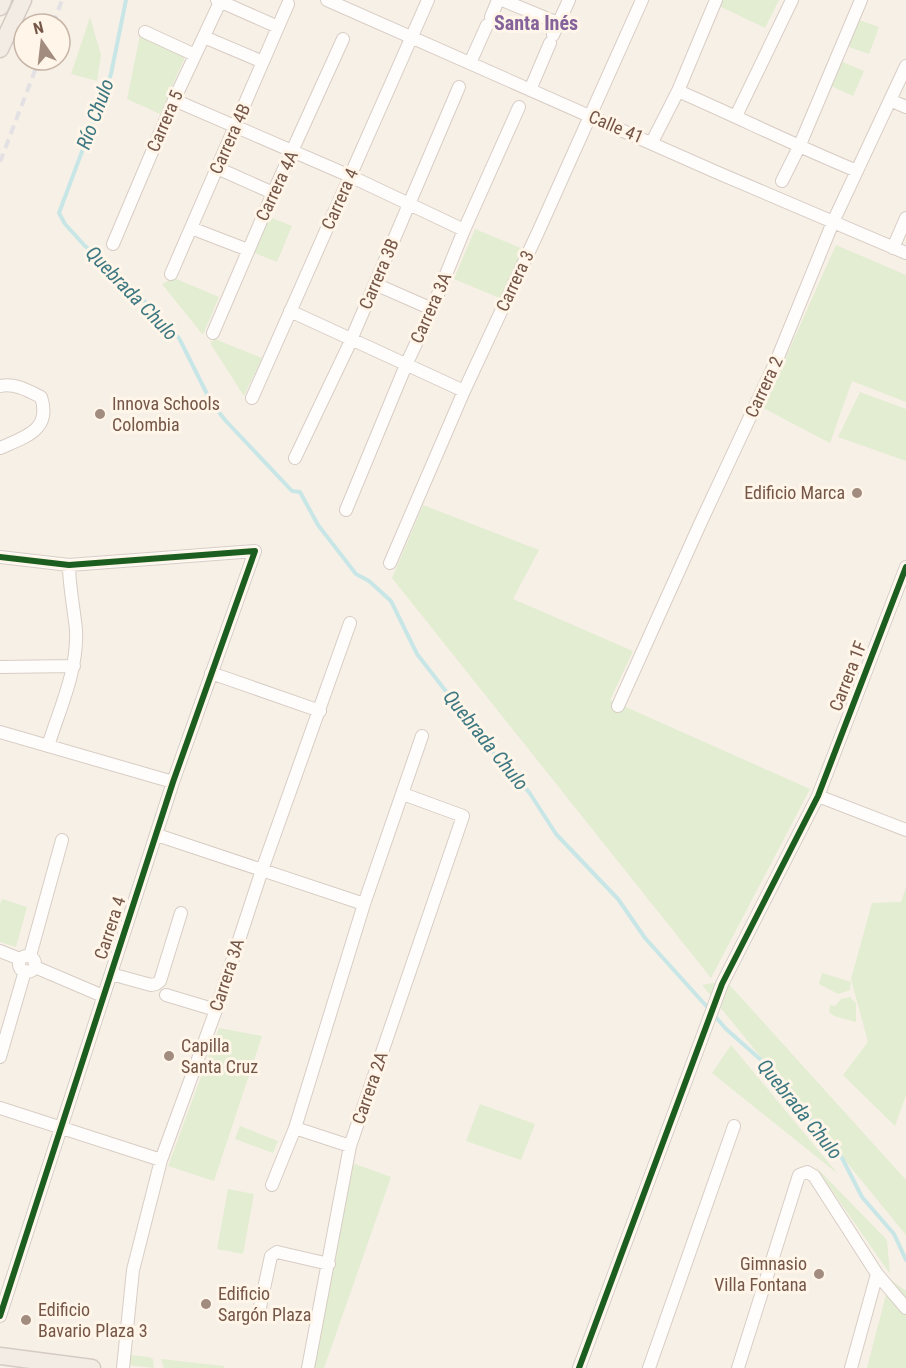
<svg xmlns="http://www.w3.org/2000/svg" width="906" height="1368" viewBox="0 0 906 1368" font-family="'Roboto Condensed',sans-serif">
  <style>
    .green { fill: #e3edd1 }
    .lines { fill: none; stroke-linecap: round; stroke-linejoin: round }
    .stream { stroke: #c9e6e7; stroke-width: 4 }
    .minor-casing { stroke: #d8cdc5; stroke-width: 14 }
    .major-casing { stroke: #d5cbc4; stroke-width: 19 }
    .minor { stroke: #fefdfb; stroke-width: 12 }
    .major { stroke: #f2ece4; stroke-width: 16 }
    .rail { stroke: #e4e1e4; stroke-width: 4; stroke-dasharray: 9 6; stroke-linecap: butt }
    .cycleway-casing { stroke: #fff5e8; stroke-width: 10 }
    .cycleway { stroke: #1b5e20; stroke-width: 6 }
    .poi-dot { fill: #a28c7f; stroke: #fff5e8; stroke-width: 2 }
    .labels { text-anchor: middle; stroke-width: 6; stroke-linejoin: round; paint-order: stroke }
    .street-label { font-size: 18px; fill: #755647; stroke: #fff5e8 }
    .poi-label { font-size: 18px; fill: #755647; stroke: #fff5e8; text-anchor: start }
    .neighbourhood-label { font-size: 20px; font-weight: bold; fill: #856299; stroke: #fff5e8 }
    .water-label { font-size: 20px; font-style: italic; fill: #3d7882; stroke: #fff5e8 }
  </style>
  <rect width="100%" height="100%" fill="#f7f0e7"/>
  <path class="green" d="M717,0H779L765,28L715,4Z
    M90,17L101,55L97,81L71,74Z
    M856,19L879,27L869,54L846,46Z
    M140,35L185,57L160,114L127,99Z
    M838,60L864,71L853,96L831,86L827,90Z
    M267,216L292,226L277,262L252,252Z
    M475,229L523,249L502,299L454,279Z
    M836,245L906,275V402L852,381L830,443L763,408Z
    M174,278L219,297L203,335L162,284Z
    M215,339L262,358L244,396L210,343Z
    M860,392L906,409V461L838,437Z
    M423,505L539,550L513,599L633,651L610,700L810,789L711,978L392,578Z
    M906,887V1095L895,1126L843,1075L868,1042L851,979L872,903L901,902Z
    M2,899L27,907L16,947L0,942V904Z
    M822,973L851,982L850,990L838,994L819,984Z
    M726,981L906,1180V1235L702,985Z
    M850,997L856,1003V1022L834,1016L829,1012L830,1005L835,1006L841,999Z
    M219,1028L262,1036L214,1181L168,1166Z
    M731,1045L838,1174L712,1073Z
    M480,1104L535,1124L521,1160L466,1141Z
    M240,1126L278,1141L273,1153L235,1139Z
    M347,1161L391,1177L324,1368H314Z
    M815,1166L887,1240L890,1274Z
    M228,1189L254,1194L243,1254L217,1249Z
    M890,1279L906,1291V1368H867Z
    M131,1355L148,1357L153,1359L154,1368L128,1365Z
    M161,1359L224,1366V1368H164Z"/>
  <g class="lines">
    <path class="stream" d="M126,0L111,74L59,213L65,224L85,246L118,273L179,338L211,402L225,420L292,491L300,492L318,525L356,574L369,581L391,601L417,654L507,770L529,792L556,834L618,899L645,938L709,1009
      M714,1015L726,1029L760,1059L842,1158L862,1197L894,1234L906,1260"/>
    <g class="minor-casing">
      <path id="minor" d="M217,0L278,27
        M327,0L716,172L906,253
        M502,0L558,23
        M491,17L498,0
        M145,32L195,55
        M553,35L569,0
        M204,37L263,62
        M470,63L487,25
        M530,90L550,43
        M678,91C738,117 796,146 857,171
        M174,100L350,176L464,230
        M890,100L906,107
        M736,116L792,0
        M652,142L678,91L716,0
        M217,168L273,193
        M782,181L799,147L861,0
        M191,228L248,250
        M113,244L174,100L221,0
        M893,248L906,218
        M171,274L288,4
        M375,284L432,309
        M290,311L464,391
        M213,333L273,193L343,39
        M0,386C15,383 27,390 41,397C52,430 25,437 0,448
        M252,398L428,0
        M295,458L348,347L459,87
        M346,510L406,365L432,309L464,230L519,107
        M0,557L69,565L255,551L173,782L0,1316
        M390,563L464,391L539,230L642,0
        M0,667L74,666
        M211,673L320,711
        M618,706L700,524L778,357L833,222L906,66
        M0,732L173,782
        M48,746C60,708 78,670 76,630C74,608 69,587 69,565
        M818,796L906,830
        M157,835L364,904
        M0,951L20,959
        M19 964a8 8 0 1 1 16 0a8 8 0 1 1-16 0Z
        M30,956L62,840
        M35,967L103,996
        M111,974L151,985L156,984L160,981L181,913
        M166,995L216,1010
        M0,1057L25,971
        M0,1108L161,1160
        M295,1128L350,1146
        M272,1185L295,1128L364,904L422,736
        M260,1307L271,1256L277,1252L329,1264
        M123,1368L133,1270L161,1160L216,1010L262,870L350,623
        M308,1368L350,1146L463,816L403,794
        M579,1368L722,984L818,796L906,567
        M649,1368L734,1126
        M738,1368L799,1175L807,1172L814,1176L877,1274L906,1308
        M851,1368L877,1274"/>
    </g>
    <g class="major-casing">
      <path id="major" d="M0,7L3,0
        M0,49L23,0
        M0,1356L92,1368"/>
    </g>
    <use href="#minor" class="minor"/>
    <use href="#major" class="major"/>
    <path class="rail" d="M53,24L62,0
      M0,162L39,60"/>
    <g class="cycleway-casing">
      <path id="cycleway" d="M0,557L69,565L255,551L173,782L0,1316
        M579,1368L722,984L818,796L906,567"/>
    </g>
    <use href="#cycleway" class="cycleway"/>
  </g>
  <g class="poi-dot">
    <circle cx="100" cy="414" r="6"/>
    <circle cx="857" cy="493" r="6"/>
    <circle cx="169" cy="1056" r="6"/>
    <circle cx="819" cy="1274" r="6"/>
    <circle cx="206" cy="1304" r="6"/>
    <circle cx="26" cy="1320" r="6"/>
  </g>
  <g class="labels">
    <g class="street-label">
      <text transform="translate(165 121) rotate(-67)" y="6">Carrera 5</text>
      <text transform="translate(616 127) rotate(23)" y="6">Calle 41</text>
      <text transform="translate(230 139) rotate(-66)" y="6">Carrera 4B</text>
      <text transform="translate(277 186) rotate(-65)" y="6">Carrera 4A</text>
      <text transform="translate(340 199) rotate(-66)" y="6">Carrera 4</text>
      <text transform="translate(379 274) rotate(-67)" y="6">Carrera 3B</text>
      <text transform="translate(515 281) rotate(-65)" y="6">Carrera 3</text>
      <text transform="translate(431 308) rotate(-66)" y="6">Carrera 3A</text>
      <text transform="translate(764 387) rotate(-65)" y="6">Carrera 2</text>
      <text transform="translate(848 676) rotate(-69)" y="6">Carrera 1F</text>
      <text transform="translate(110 928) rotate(-72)" y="6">Carrera 4</text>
      <text transform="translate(227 975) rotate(-72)" y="6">Carrera 3A</text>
      <text transform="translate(370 1088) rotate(-71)" y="6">Carrera 2A</text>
    </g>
    <g class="poi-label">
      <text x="112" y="410">Innova Schools<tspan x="112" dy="21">Colombia</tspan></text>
      <text x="845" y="499" text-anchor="end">Edificio Marca</text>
      <text x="181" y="1052">Capilla<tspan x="181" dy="21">Santa Cruz</tspan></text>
      <text x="807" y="1270" text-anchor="end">Gimnasio<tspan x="807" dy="21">Villa Fontana</tspan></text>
      <text x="218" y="1300">Edificio<tspan x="218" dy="21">Sargón Plaza</tspan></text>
      <text x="38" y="1316">Edificio<tspan x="38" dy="21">Bavario Plaza 3</tspan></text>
    </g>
    <g class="neighbourhood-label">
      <text x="536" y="30">Santa Inés</text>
    </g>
    <g class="water-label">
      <text transform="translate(95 114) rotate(-70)" y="7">Río Chulo</text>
      <text transform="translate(132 293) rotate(46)" y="7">Quebrada Chulo</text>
      <text transform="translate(486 740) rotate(51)" y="7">Quebrada Chulo</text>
      <text transform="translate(800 1109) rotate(51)" y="7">Quebrada Chulo</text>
    </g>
  </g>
  <g transform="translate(42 42) rotate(346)"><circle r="28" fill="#fff5e8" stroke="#c8b5a8" stroke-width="1.5"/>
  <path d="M0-4.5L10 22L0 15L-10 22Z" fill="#a28c7f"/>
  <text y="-9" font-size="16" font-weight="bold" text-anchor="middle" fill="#755647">N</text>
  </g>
</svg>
